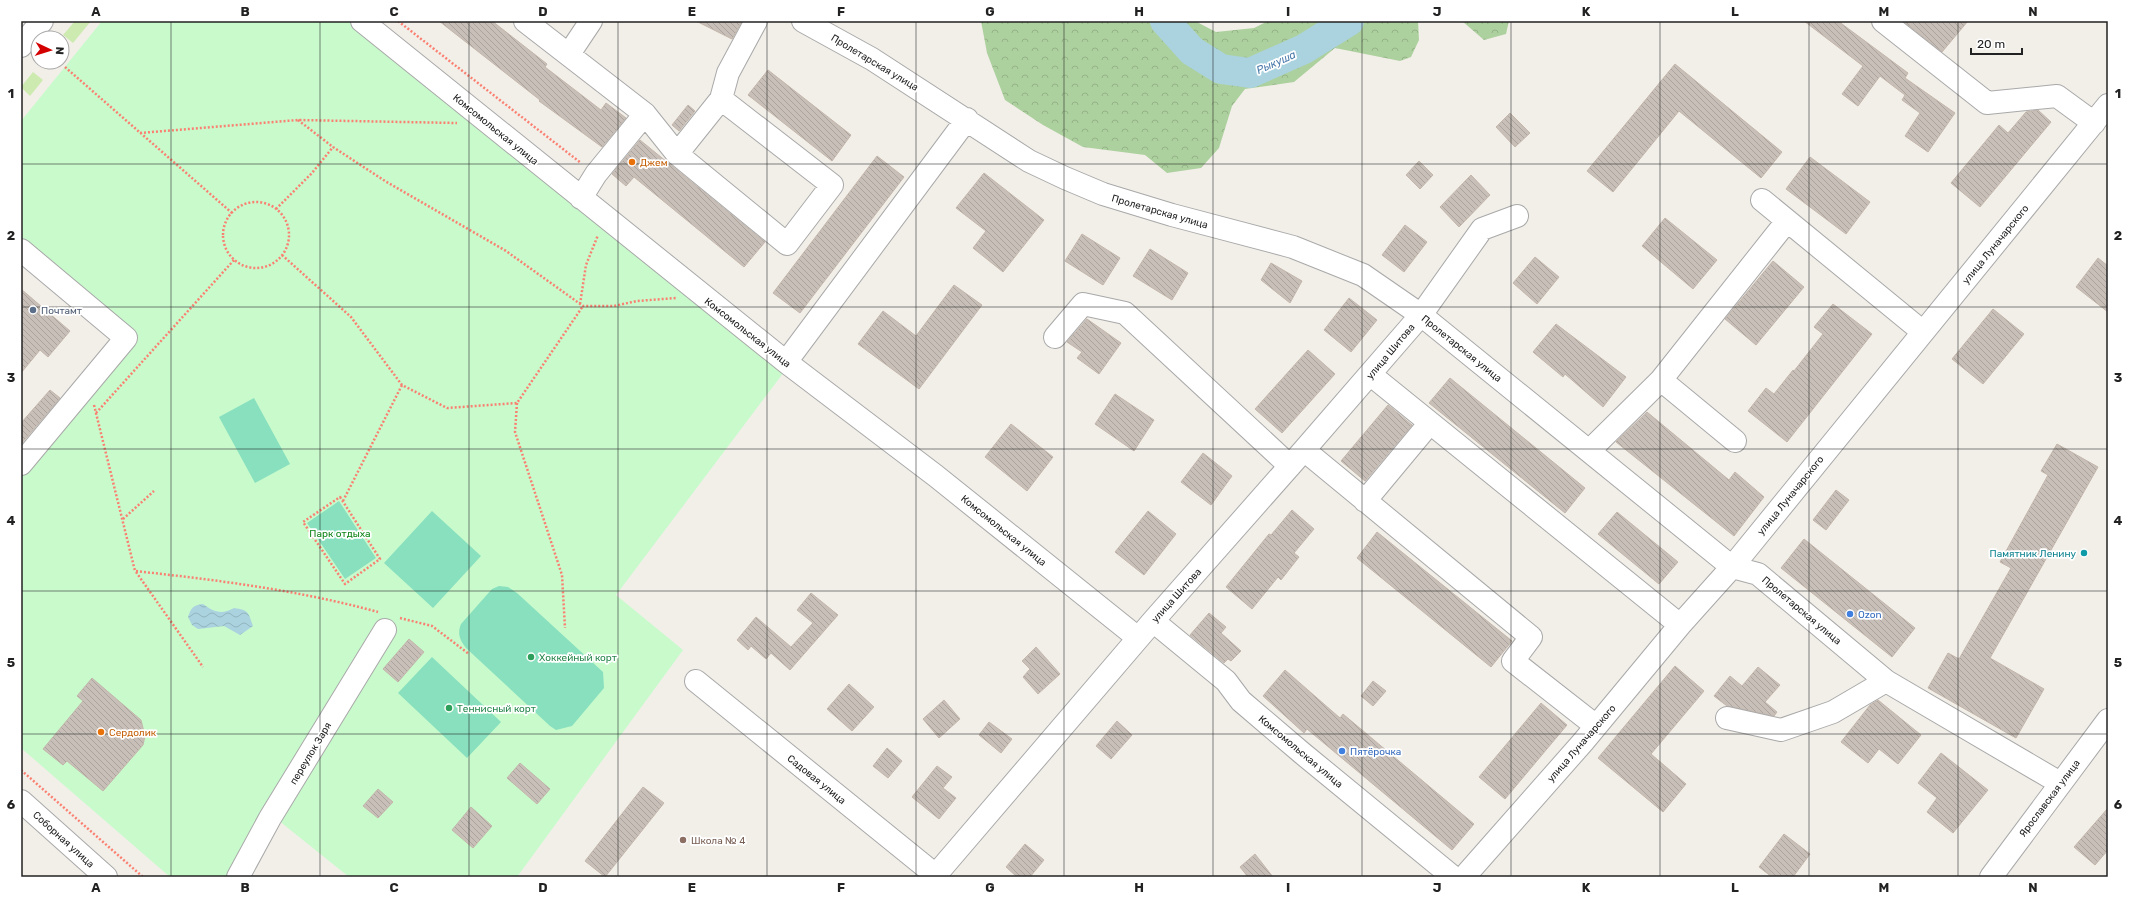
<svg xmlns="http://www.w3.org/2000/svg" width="2129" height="898" viewBox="0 0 2129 898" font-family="Rubik,sans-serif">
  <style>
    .grass { fill: #cdebb0 }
    .forest { fill: url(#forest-crowns) }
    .park { fill: #c8facc }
    .pitch { fill: #88e0be }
    .water { fill: url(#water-waves) }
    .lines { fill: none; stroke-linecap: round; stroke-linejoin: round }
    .river { stroke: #aad3df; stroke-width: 30 }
    .building { fill: url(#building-back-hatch); stroke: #c4b6ab }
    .minor-casing { stroke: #a9a9a9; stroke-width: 24 }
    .path { stroke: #fa8072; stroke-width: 2.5; stroke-dasharray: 2 2; stroke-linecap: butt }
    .minor { stroke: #fff; stroke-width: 22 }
    .grid { fill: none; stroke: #222; stroke-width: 1; stroke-opacity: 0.55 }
    .food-dot { fill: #e8710a; stroke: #fff; stroke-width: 1.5 }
    .service-dot { fill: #5c6f8a; stroke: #fff; stroke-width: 1.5 }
    .culture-dot { fill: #0f9aa8; stroke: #fff; stroke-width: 1.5 }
    .shop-dot { fill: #3f7fe0; stroke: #fff; stroke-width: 1.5 }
    .leisure-dot { fill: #2e9e5b; stroke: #fff; stroke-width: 1.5 }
    .education-dot { fill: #8d6e63; stroke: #fff; stroke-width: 1.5 }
    .labels { text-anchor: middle; stroke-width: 3.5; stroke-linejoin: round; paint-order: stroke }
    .street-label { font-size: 10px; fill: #222; stroke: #fff }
    .food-label { font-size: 10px; fill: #c56008; stroke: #fff; text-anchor: start }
    .service-label { font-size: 10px; fill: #4e5e75; stroke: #fff; text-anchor: start }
    .park-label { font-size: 10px; fill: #0c8416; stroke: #fff }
    .culture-label { font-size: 10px; fill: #0d838f; stroke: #fff; text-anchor: end }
    .shop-label { font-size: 10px; fill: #366cbe; stroke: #fff; text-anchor: start }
    .leisure-label { font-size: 10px; fill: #27864d; stroke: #fff; text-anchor: start }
    .education-label { font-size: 10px; fill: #785e54; stroke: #fff; text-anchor: start }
    .water-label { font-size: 11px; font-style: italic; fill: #4a7aab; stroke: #fff }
    .neatline { fill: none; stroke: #222; stroke-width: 1.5 }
    .grid-label { font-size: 13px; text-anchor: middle; font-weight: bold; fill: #222 }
  </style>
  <defs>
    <pattern id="forest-crowns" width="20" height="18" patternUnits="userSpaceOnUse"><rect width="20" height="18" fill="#add19e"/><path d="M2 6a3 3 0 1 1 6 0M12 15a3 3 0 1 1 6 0" fill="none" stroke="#95b388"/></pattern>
    <pattern id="water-waves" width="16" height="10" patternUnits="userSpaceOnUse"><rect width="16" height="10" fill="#aad3df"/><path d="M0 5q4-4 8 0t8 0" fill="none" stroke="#92b5bf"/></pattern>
    <pattern id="building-back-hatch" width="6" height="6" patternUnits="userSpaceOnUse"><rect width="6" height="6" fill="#c7bfb8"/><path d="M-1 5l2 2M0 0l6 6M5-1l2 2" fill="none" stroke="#aba49e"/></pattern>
  </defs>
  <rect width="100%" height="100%" fill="#f2efe9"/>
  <path class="grass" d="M75,21H91L73,43L63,35Z
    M33,72L43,80L30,96L21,87Z"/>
  <path class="forest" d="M981,21H1195L1216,32L1254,28L1268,21H1418L1419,40L1411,57L1400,61L1335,48L1294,82L1245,89L1232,106L1219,148L1201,168L1167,173L1145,155L1083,147L1043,125L1005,100L987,53Z
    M1462,21H1509L1506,34L1484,40Z"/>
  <path class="park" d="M102,21H348L784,372L616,595L683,650L517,877H349L263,808L226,877H170L21,748V475L134,337L21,243V121Z"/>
  <path class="pitch" d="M254,398L290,464L255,483L219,417Z
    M339,501L376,558L345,579L307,523Z
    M432,511L481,556L433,608L384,563Z
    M499,586L508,587L517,593L603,672L604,688L572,726L556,730L550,726L466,648C460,640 457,634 461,624L492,589Z
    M432,657L501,722L467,758L398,693Z"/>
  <path class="water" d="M203,604C214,612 221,615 234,608C249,610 248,612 253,626L240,635L224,626L198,629L192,625L188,617C191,608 193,605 203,604Z"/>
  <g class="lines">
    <path class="river" d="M1165,21L1192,51L1221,69L1250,73L1304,49L1349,21"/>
  </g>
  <path class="building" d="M439,21H492L547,64L545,67L601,110L606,103L626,118L602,147L539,101L540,100Z
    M696,21H742L732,39Z
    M1804,21H1838L1908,73L1905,78L1955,113L1928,152L1905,136L1920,113L1902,100L1905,95L1880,76L1858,106L1842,94L1863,66Z
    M1903,21H1968L1942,52Z
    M1675,64L1782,152L1761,178L1679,111L1613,192L1587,171Z
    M768,70L851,135L832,161L748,95Z
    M688,105L695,111L679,131L672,125Z
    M2038,110L2051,122L1980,207L1951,183L1999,125L2008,133L2026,112Z
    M1510,113L1530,133L1515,147L1496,127Z
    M640,140L765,242L744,267L634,177L626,186L612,174Z
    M877,156L904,177L800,313L773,293Z
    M1810,157L1870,202L1846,234L1786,189Z
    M1419,161L1433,175L1420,189L1406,175Z
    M984,173L1044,220L1003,272L973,248L986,231L956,208Z
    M1471,175L1490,195L1459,227L1440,207Z
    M1665,218L1717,260L1693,289L1642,246Z
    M1405,225L1427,242L1404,272L1382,255Z
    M1082,234L1120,258L1103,285L1065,261Z
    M1150,249L1188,273L1172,300L1133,276Z
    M1535,257L1559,277L1537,304L1513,283Z
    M2098,258L2108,266V312L2076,287Z
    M1773,261L1804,287L1756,345L1725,319Z
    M1271,263L1302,281L1290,303L1261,280Z
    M954,285L982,305L919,389L858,344L883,311L916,336Z
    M21,289L70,331L48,357L40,350L21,373Z
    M1349,298L1377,320L1351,352L1324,330Z
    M1833,304L1872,334L1787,442L1748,411L1766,388L1774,394L1793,370L1794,371L1823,334L1814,327Z
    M1993,309L2024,334L1983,384L1952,359Z
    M1087,319L1121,343L1099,374L1077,358L1082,352L1067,342Z
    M1556,324L1626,377L1603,407L1565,374L1563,377L1533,352Z
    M1308,350L1335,374L1282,433L1255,409Z
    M1450,378L1585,488L1565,513L1429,403Z
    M50,390L60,398L21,444V423Z
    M1115,394L1154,420L1134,451L1095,424Z
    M1388,405L1412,425L1365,481L1341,461Z
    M1647,412L1729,480L1735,472L1764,497L1734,536L1616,442Z
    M1011,424L1053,457L1027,491L985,457Z
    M2057,444L2098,467L1990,658L2044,689L2016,738L1928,688L1948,653L1959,659L2011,568L2000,562L2048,475L2041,471Z
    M1203,453L1232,476L1211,505L1181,482Z
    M1836,490L1849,500L1826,530L1813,520Z
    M1292,510L1314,529L1294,553L1299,557L1281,580L1278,577L1252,609L1226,587L1269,534L1271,535Z
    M1148,511L1176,534L1144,575L1115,552Z
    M1617,512L1678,562L1659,584L1598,534Z
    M1377,532L1512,641L1491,667L1357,558Z
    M1804,539L1915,628L1892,657L1781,568Z
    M811,593L838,615L790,670L771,653L766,659L751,646L748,650L737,640L756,617L791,647L813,623L797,610Z
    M1209,613L1226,627L1221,633L1241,651L1231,661L1228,659L1224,663L1190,635Z
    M409,639L424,652L398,682L383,669Z
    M1036,647L1060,674L1038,694L1023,677L1030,669L1022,661Z
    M1675,666L1704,691L1651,754L1686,784L1663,812L1598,758Z
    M1758,667L1780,685L1765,702L1777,712L1774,716L1727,706L1714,696L1730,676L1742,686Z
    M1285,670L1340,718L1343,714L1474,824L1452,850L1307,729L1304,733L1263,696Z
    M92,678L141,720L145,736L143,745L103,791L67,761L63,765L43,749L83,701L77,696Z
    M1373,681L1386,691L1373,706L1361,696Z
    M849,684L874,707L852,731L827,709Z
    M944,700L960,719L939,738L923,719Z
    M1878,700L1921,735L1898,764L1879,749L1868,763L1841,742L1870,705Z
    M1541,703L1567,725L1505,799L1479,777Z
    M1117,721L1132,735L1111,759L1096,746Z
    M989,722L1012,739L1001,753L979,735Z
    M887,748L902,761L888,778L873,766Z
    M1941,753L1988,790L1953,833L1927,812L1937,798L1918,783Z
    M520,763L550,789L537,804L507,778Z
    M937,766L952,777L943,788L956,798L939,819L912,797Z
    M643,787L664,803L605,877L585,861Z
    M378,789L393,802L378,818L363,806Z
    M471,807L492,826L473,848L452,830Z
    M2108,808V850L2095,865L2074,847Z
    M1784,834L1810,854L1793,877H1772L1759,867Z
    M1025,844L1044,860L1030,877H1017L1006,867Z
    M1255,854L1273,877H1248L1240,867Z"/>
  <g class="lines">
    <g class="minor-casing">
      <path id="minor" d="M362,21L786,362L936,476L1138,638
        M525,21L645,114L677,154L787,244L832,185L721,99
        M803,21L872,59L1029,161L1065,178L1103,194L1172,215L1293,247L1363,275L1421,315L1732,567L1758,574L1886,681L2060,783
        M1883,21L1987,103L2057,96L2094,123
        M21,46L42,21
        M569,54L591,21
        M677,154L721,99L728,73L756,21
        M581,198L596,174L645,114
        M1762,200L1923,332
        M21,250L126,338L21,464
        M1055,337L1083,304L1125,313L1290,466
        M786,362L967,119
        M1371,375L1680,625
        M1735,441L1661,380L1787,221
        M1304,450L1531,637L1513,661L1596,726
        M1589,451L1661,380
        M1365,501L1429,424
        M1153,621L1226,681L1241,701L1302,753L1453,877
        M696,681L938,877
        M1727,718L1781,730L1833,712L1886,681
        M21,801L106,877
        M238,877L270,818L385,630
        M934,877L1153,621L1304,450L1421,315L1482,229L1517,216
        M1464,877L1583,742L1680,625L1732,567L2108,105
        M1991,877L2108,720"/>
    </g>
    <path class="path" d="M398,21L581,163
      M65,67L232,213
      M298,120L333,147L385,181L506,251L583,306H614L637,301L676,298
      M140,133L298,120L457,123
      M223 235a33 33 0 1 1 66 0a33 33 0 1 1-66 0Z
      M276,209L312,173L333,147
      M282,255L351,317L402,385L447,408L517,403L583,306
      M580,304L586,265L598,235
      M517,403L515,432L562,575L565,628
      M94,405L135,571C217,580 298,590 378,612
      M96,413L234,260
      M340,497L380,559L345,584L303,522Z
      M343,501L402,385
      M123,519L154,491
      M136,572L203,667
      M400,618L432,626L469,654
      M21,770L143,877"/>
    <use href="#minor" class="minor"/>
  </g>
  <path class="grid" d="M171,21V877M320,21V877M469,21V877M618,21V877M767,21V877M916,21V877M1064,21V877M1213,21V877M1362,21V877M1511,21V877M1660,21V877M1809,21V877M1958,21V877M21,164H2108M21,307H2108M21,449H2108M21,591H2108M21,734H2108"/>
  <g class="food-dot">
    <circle cx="632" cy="162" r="4"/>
    <circle cx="101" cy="732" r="4"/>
  </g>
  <circle class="service-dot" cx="33" cy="310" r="4"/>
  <circle class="culture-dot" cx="2084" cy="553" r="4"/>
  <g class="shop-dot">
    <circle cx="1850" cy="614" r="4"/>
    <circle cx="1342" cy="751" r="4"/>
  </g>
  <g class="leisure-dot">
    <circle cx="531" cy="657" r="4"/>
    <circle cx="449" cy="708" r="4"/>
  </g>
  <circle class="education-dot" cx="683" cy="840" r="4"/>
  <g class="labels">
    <g class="street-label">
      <text transform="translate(875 62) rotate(31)" y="4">Пролетарская улица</text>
      <text transform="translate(496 129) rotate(39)" y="4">Комсомольская улица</text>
      <text transform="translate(1160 211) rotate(16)" y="4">Пролетарская улица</text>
      <text transform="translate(1995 244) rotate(-51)" y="4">улица Луначарского</text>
      <text transform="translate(748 332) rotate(38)" y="4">Комсомольская улица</text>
      <text transform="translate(1462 348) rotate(39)" y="4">Пролетарская улица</text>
      <text transform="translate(1390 351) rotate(-50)" y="4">улица Шитова</text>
      <text transform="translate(1790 495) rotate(-51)" y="4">улица Луначарского</text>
      <text transform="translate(1004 530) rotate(39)" y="4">Комсомольская улица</text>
      <text transform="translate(1176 595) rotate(-48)" y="4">улица Шитова</text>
      <text transform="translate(1802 610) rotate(40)" y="4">Пролетарская улица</text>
      <text transform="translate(1581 743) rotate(-49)" y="4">улица Луначарского</text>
      <text transform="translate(1301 751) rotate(40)" y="4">Комсомольская улица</text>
      <text transform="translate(310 753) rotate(-59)" y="4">переулок Заря</text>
      <text transform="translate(817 779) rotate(39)" y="4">Садовая улица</text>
      <text transform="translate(2049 798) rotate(-53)" y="4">Ярославская улица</text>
      <text transform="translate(64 839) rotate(42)" y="4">Соборная улица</text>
    </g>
    <g class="food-label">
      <text x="640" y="166">Джем</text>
      <text x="109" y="736">Сердолик</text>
    </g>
    <g class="service-label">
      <text x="41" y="314">Почтамт</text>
    </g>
    <g class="park-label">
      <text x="340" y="537">Парк отдыха</text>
    </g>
    <g class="culture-label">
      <text x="2076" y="557">Памятник Ленину</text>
    </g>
    <g class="shop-label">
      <text x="1858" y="618">Ozon</text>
      <text x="1350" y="755">Пятёрочка</text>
    </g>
    <g class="leisure-label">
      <text x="539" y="661">Хоккейный корт</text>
      <text x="457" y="712">Теннисный корт</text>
    </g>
    <g class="education-label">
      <text x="691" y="844">Школа № 4</text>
    </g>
    <g class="water-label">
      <text transform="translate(1276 62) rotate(-24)" y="4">Рыкуша</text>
    </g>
  </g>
  <rect width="2129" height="898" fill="none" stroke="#ffffff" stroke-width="44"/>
  <g transform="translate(50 50) rotate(94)"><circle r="19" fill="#ffffff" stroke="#a7a7a7"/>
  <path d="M0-3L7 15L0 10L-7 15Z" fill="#d40000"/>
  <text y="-6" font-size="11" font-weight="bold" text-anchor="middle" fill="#222222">N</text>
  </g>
  <path d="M1971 48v6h51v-6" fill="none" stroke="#222222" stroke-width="2"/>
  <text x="1977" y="48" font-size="12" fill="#222222" stroke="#ffffff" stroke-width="3" paint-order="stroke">20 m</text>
  <rect x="22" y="22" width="2085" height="854" class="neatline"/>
  <g class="grid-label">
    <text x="96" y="16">A</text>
    <text x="245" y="16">B</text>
    <text x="394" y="16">C</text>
    <text x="543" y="16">D</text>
    <text x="692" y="16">E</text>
    <text x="841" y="16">F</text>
    <text x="990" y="16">G</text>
    <text x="1139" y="16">H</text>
    <text x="1288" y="16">I</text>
    <text x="1437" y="16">J</text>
    <text x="1586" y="16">K</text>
    <text x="1735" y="16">L</text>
    <text x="1884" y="16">M</text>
    <text x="2033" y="16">N</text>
    <text x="11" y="98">1</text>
    <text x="2118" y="98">1</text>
    <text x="11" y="240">2</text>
    <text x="2118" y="240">2</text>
    <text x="11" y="382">3</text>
    <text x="2118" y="382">3</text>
    <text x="11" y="525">4</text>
    <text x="2118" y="525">4</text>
    <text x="11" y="667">5</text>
    <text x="2118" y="667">5</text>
    <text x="11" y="809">6</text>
    <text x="2118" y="809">6</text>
    <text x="96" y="892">A</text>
    <text x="245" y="892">B</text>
    <text x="394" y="892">C</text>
    <text x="543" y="892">D</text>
    <text x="692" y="892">E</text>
    <text x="841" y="892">F</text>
    <text x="990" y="892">G</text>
    <text x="1139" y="892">H</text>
    <text x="1288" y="892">I</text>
    <text x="1437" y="892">J</text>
    <text x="1586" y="892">K</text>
    <text x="1735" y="892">L</text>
    <text x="1884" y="892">M</text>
    <text x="2033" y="892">N</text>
  </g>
</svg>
